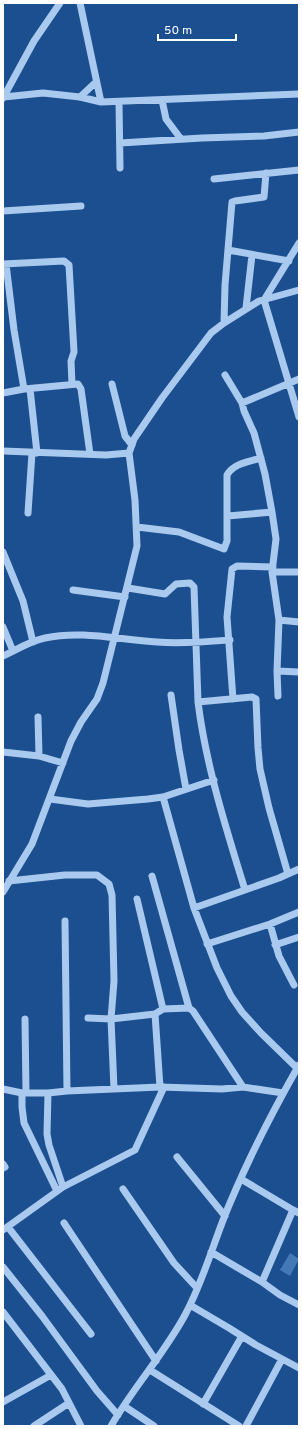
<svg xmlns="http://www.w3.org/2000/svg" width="302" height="1429" viewBox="0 0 302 1429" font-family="Overpass,sans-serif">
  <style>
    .building { fill: #4478b7 }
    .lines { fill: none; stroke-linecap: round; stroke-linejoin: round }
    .minor { stroke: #a9c9ee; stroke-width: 7 }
  </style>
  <rect width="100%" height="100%" fill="#1b4f8f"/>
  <path class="building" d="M290,1253L299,1259L290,1276L280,1270Z"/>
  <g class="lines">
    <path class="minor" d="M80,3L101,102
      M4,97L43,93L80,97L101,102L299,94
      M80,97L96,82
      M3,98L34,41L60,3
      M162,100L166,119L181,139
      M119,102L120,168
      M120,143L202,138L264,136L299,132
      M214,179L299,170
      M3,211L81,206
      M299,243L264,300L299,417
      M228,250L289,261
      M3,264L64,261L69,265L74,352L71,361L72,384
      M6,264L14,330L24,389
      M246,308L252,255
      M224,323L225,285L232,202L235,201L264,197L266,173
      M225,375L242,403L244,411L254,433L265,474L272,512L276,539L272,572L279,620L277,671L278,696
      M112,384L125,436L132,445
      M30,389L37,453
      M3,393L24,389L78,384L81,389L90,454
      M242,403L299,379
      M3,451L106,455L129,453
      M28,513L32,453
      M228,516L272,512
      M137,527L179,532L224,549L227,541V475C234,463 249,462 261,458
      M3,552L23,601L33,642
      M272,572H299
      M128,588L165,594L176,584L190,583L194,587L198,702C206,766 226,828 245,890
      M73,590L125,597
      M279,620L299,622
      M3,627L13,651
      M3,656C16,650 30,641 45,638C82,630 119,640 157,642C181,644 205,642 230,640
      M277,671L299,672
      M171,695L179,750L186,789
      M233,699L227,617L232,569L237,566L273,567
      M198,702L252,697L256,699L258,748L260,769L269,808L288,874
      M38,717L39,756
      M3,752L39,756L63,763
      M163,797L194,908L217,968L231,996L242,1012L261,1033L299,1070
      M50,799L88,804L148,799L163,797L214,780
      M152,876L189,1008
      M9,881L65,875H97L109,884L112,895L114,981L111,1019L114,1089
      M3,892L32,844L71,741L81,722L97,699L103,683L137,546L135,500L129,453L134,439L162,398L211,333L224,323L259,301L299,290
      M137,899L163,1009
      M194,908L279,878L299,869
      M65,921L67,1091
      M270,924L279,956L294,985
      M207,944L270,924L299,912
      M275,945L299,937
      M155,1014L160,1087
      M88,1018L111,1019L155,1014L163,1009L189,1008L193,1011L243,1087
      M25,1019L26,1093
      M3,1089L22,1093H48L67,1091L160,1087L222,1089L243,1087L283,1093
      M22,1093V1107L24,1123L57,1191
      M48,1093L47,1134L49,1145L63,1187
      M177,1157L225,1216
      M3,1164L5,1167L3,1168
      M241,1179L293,1210
      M123,1189L174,1263L197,1288
      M64,1223L156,1361
      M8,1227L91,1334
      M3,1230L63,1187L135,1150L164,1087
      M211,1252L262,1282L280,1295L299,1305
      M3,1267L42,1316L97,1391L118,1415
      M262,1282L293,1210L299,1213
      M190,1305L229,1328L256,1345L299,1368
      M3,1312L62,1389L81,1426
      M150,1370L239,1426
      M3,1402L51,1375
      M203,1404L242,1336
      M124,1406L154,1426
      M34,1426L69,1403
      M111,1426C133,1388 164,1354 185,1315C204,1280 214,1240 230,1203C250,1155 274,1109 299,1065
      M246,1426L282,1359"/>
  </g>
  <rect width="302" height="1429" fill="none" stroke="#ffffff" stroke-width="8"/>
  <path d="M158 34v6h78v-6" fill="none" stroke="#ffffff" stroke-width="2"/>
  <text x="164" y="34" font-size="12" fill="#ffffff" stroke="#1b4f8f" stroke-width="3" paint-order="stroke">50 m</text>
</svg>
